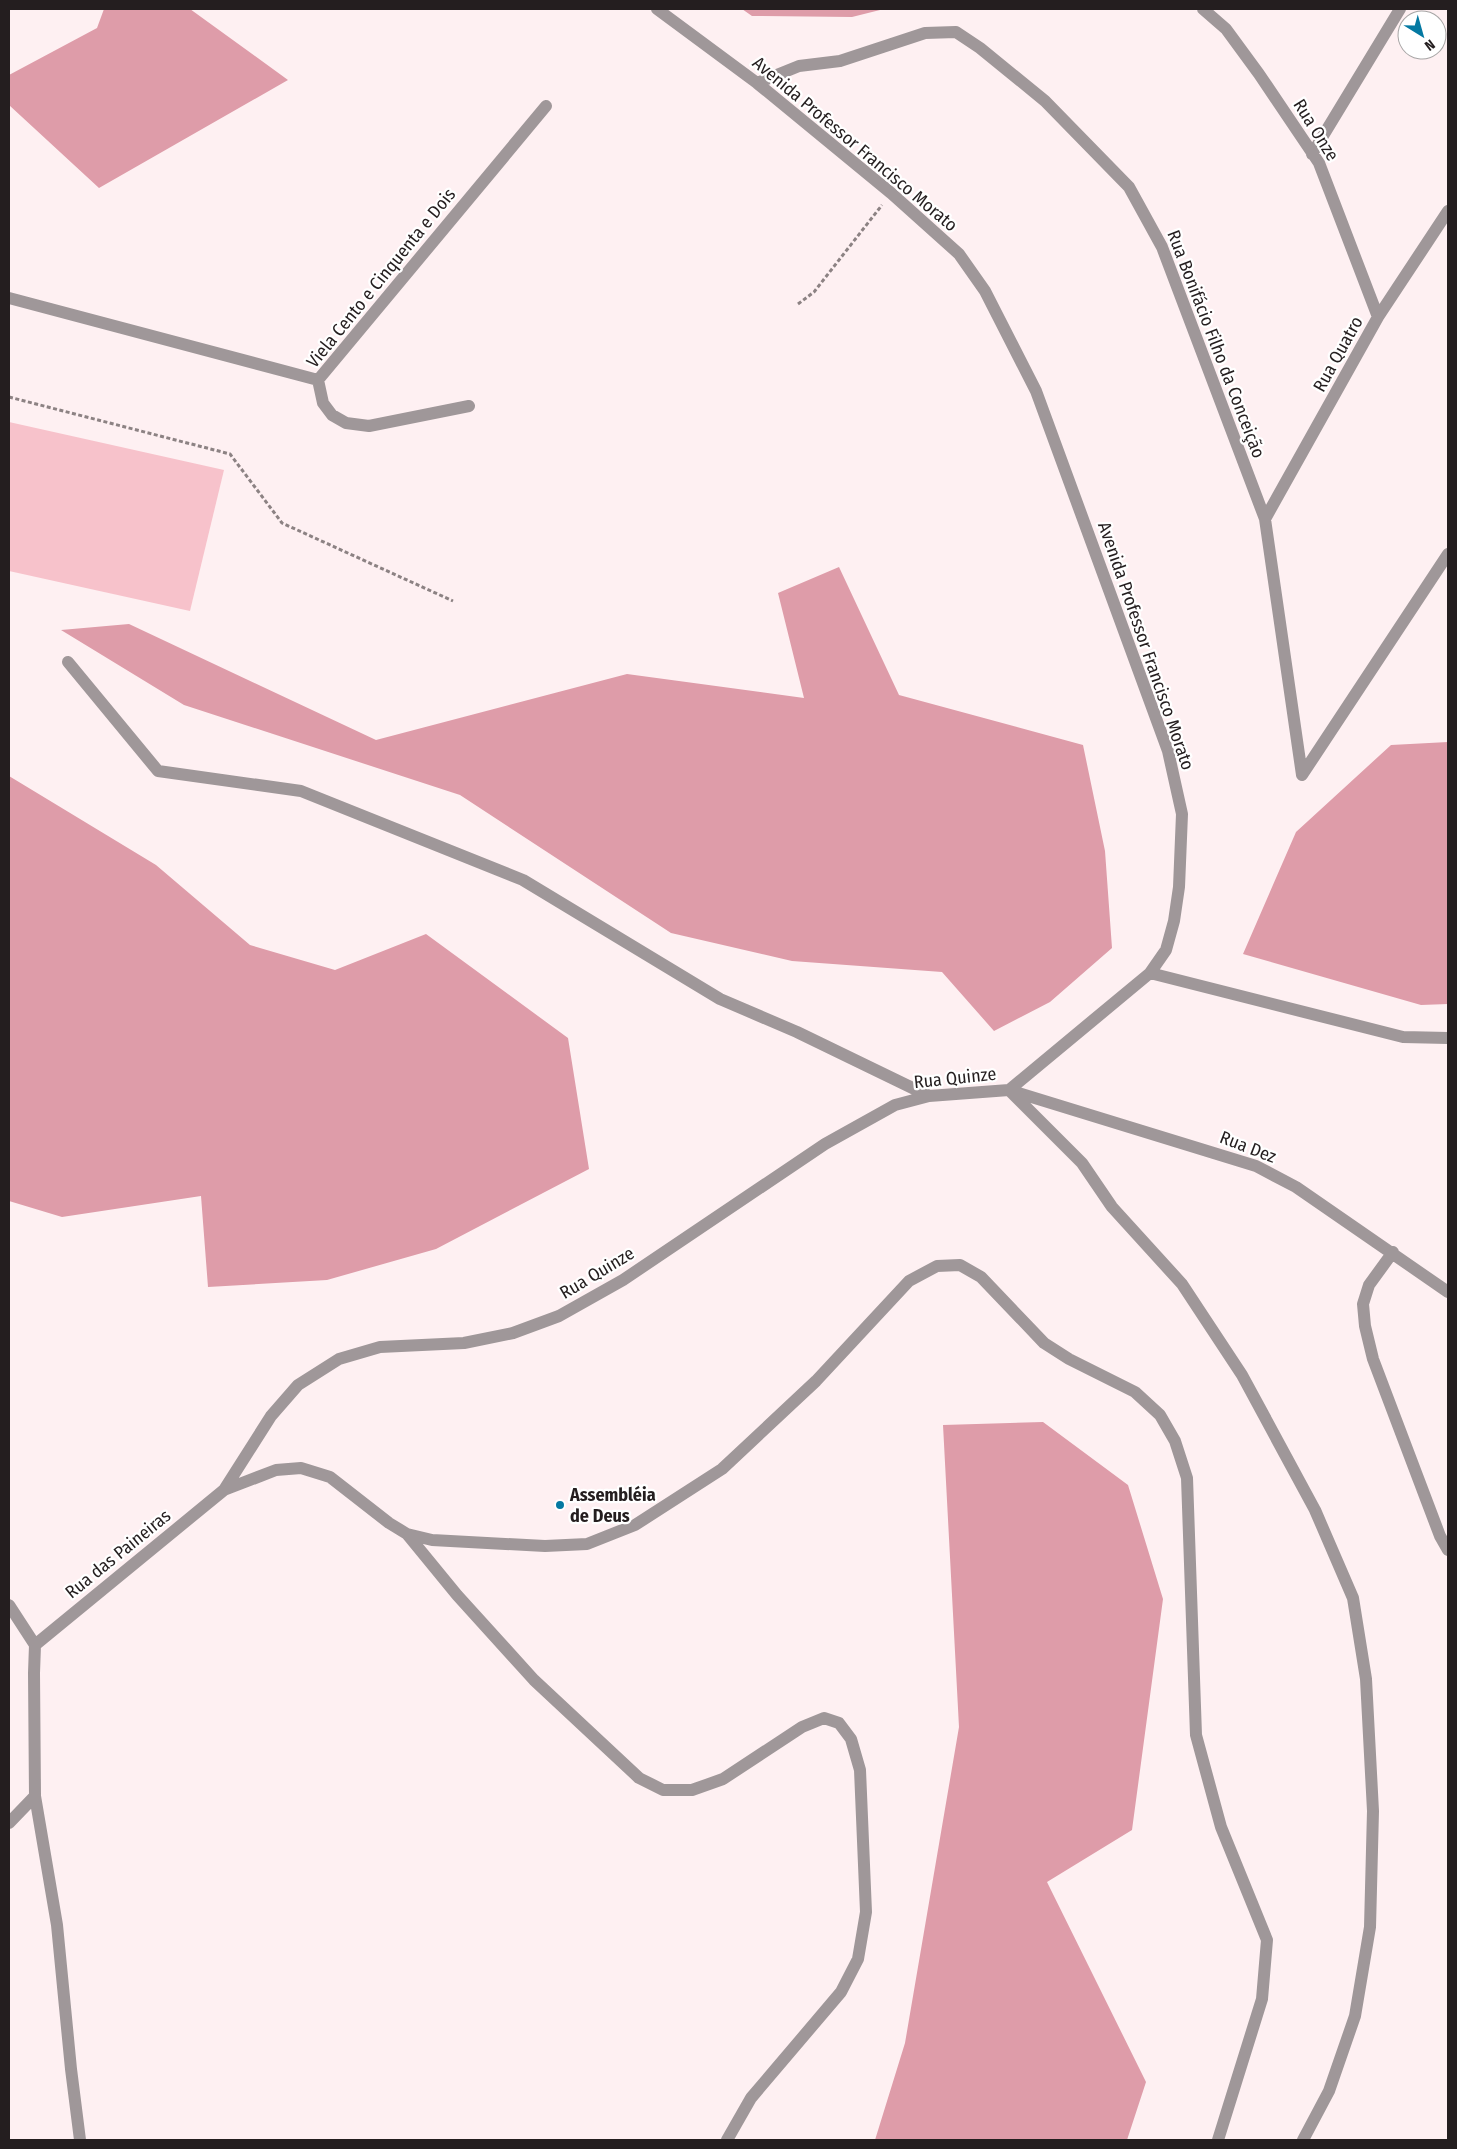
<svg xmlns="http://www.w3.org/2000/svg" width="1457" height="2149" viewBox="0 0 1457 2149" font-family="'Fira Sans Condensed',sans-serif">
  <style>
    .green { fill: #f7c2cb }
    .forest { fill: #de9ca9 }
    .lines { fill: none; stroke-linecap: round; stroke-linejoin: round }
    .path { stroke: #8c8283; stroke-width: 3; stroke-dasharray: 4 2.5; stroke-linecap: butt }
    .minor { stroke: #9f9799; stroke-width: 12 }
    .poi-dot { fill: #0479a2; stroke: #fff; stroke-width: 2 }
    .labels { text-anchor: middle; stroke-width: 4.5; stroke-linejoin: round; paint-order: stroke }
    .street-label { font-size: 18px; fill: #241e1f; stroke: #fff }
    .poi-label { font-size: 18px; font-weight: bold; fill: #241e1f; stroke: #fff; text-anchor: start }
  </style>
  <rect width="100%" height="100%" fill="#fef0f2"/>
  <path class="green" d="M9,422L224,470L190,611L9,571Z"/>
  <path class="forest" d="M104,9H190L288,80L99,188L9,105V75L97,28Z
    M742,9H884L852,17L752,16Z
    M839,567L899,695L1083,745L1105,851L1112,948L1050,1002L994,1031L942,972L792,961L671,933L460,795L184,705L61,630L129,624L376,740L627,674L804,698L778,593Z
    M1448,742V1004L1421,1005L1243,954L1296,832L1391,745Z
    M9,776L156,865L250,945L335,970L426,934L568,1038L589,1169L436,1249L327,1280L208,1287L201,1196L62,1217L9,1201Z
    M1043,1422L1128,1485L1163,1599L1132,1830L1047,1882L1146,2082L1127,2140H875L905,2043L959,1727L943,1425Z"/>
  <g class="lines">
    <path class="path" d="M798,304L814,292L882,205
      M9,397L230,454L282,523L453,601"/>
    <path class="minor" d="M657,9L757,83L891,193L959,254L985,291L1036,391L1168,751L1182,814L1179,887L1174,921L1166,950L1150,973L1009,1090
      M1203,9L1226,29L1259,74L1319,163L1378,317
      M757,83L799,66L840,61L925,33L956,32L980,48L1045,101L1129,187L1162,247L1265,519L1302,775
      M1312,154L1400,9
      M9,298L318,380
      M469,406L369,426L346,423L332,415L323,403L318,380L546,106
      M1265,519L1378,317L1448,211
      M68,662L158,771L301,791L523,880L720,999L797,1032L929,1096
      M1302,775L1448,554
      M1150,973L1403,1037L1448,1038
      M1011,1092L1082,1163L1112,1207L1182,1284L1242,1375L1315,1510L1353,1598L1366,1679L1373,1811L1370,1927L1355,2016L1329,2091L1303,2140
      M1393,1252L1369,1285L1363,1304L1365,1326L1373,1359L1440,1536L1448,1550
      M224,1490L276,1470L301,1468L330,1477L389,1523L407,1534L432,1540L545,1546L587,1544L635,1525L722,1469L816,1381L909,1281L937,1266L960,1265L981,1277L1044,1343L1069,1359L1135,1392L1160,1415L1175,1441L1187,1478L1196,1735L1221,1827L1267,1940L1262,1999L1218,2140
      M407,1534L457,1595L534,1680L639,1778L663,1790H692L723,1779L802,1727L824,1718L839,1723L851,1739L860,1770L866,1912L858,1959L841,1992L751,2098L727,2140
      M9,1605L35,1645
      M35,1645L224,1490L271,1416L298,1385L339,1359L380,1347L464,1343L513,1333L559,1316L623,1280L825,1144L895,1105L929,1096L1009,1090L1256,1166L1296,1187L1448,1292
      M35,1645L34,1673L35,1796L57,1925L71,2069L80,2140
      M9,1823L35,1796"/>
  </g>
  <circle class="poi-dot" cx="560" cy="1505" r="5"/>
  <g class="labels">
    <g class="street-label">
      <text transform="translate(1316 130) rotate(58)" y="6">Rua Onze</text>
      <text transform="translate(855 144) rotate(40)" y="6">Avenida Professor Francisco Morato</text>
      <text transform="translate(381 278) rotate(-51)" y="6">Viela Cento e Cinquenta e Dois</text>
      <text transform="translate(1216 344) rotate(69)" y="6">Rua Bonifácio Filho da Conceição</text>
      <text transform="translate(1338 354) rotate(-61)" y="6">Rua Quatro</text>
      <text transform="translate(1146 646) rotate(71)" y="6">Avenida Professor Francisco Morato</text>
      <text transform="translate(955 1078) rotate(-6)" y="6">Rua Quinze</text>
      <text transform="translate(1248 1147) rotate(21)" y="6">Rua Dez</text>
      <text transform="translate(597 1273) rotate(-31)" y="6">Rua Quinze</text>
      <text transform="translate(118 1554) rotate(-39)" y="6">Rua das Paineiras</text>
    </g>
    <g class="poi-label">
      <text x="570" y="1501">Assembléia<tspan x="570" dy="21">de Deus</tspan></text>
    </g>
  </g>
  <rect width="1457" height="2149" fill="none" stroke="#241e1f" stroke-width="20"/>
  <g transform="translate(1422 35) rotate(143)"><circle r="24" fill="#ffffff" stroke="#a7a5a5"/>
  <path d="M0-4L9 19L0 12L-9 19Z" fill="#0479a2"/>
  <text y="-8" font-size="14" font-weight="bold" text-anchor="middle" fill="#241e1f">N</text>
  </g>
</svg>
